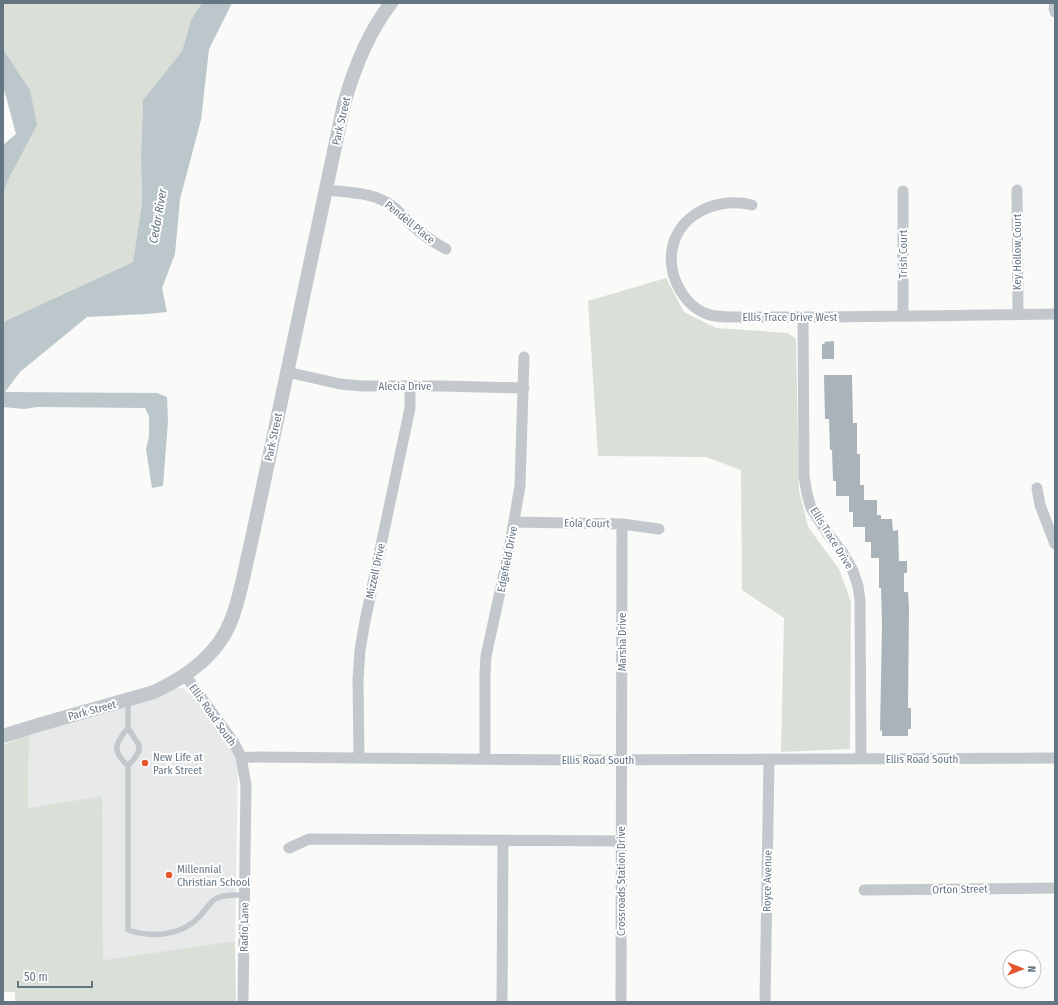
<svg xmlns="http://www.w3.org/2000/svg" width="1058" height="1005" viewBox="0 0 1058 1005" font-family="'Fira Sans Condensed',sans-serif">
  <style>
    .built { fill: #e8e9e9 }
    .green { fill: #dadfd7 }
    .water { fill: #bbc7cb }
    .building { fill: #aab3b9 }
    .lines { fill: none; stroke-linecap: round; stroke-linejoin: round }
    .service { stroke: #c3c8cc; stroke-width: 5.5 }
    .minor { stroke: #c3c8cc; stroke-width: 11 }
    .tertiary { stroke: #c3c8cc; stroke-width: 14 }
    .poi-dot { fill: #e4572e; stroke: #fff; stroke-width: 1.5 }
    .labels { text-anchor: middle; stroke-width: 4; stroke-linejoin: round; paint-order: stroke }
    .street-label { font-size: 11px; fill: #657683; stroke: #fff }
    .poi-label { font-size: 11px; fill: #657683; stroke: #fff; text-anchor: start }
    .water-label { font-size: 12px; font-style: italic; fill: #60757c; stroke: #fff }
  </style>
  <rect width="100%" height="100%" fill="#fafaf8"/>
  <path class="built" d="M176,688H183L193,696L238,759L235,941L103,960L102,796L28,808L29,734Z"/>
  <path class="green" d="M3,3H202L191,20L182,51L143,100L141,156L142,202L133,262L3,322V193L11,174L30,90L3,49Z
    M666,278L684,312L716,328L788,333L796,339L799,491L808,527L839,569L851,602L850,749L781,752L784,618L742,590L741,470L706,457L598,456L588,301Z
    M29,734L28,808L102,796L103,960L235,941L236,1002H15V992H3V745Z"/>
  <path class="water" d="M202,3H232L209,49L201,120L180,199L175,254L162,288L167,312L146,314L87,317L20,372L5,392L157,393L167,397L168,421L163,486L152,488L146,449L149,436V416L145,408L38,407L24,409L3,407V322L133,262L142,202L141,156L143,100L182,51L191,20Z
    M3,49L30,90L37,125L11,174L3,193V145L16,134L5,93L3,89Z"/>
  <path class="building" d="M834,341V359H822V344H825L824,342Z
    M824,375H852L853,423H857V454H860V485H864V500H877V515H881V519H892L893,531L898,530L899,561H907V573H904V592H908L909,609L908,708H911V729H908V736H882V730L880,731L882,625L881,588H879V558H871V542H865V527H853V512H849V496H836V481H833L832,450H830L829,419H825Z"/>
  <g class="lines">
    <path class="service" d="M128,700V728L139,745V751L134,759L128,766V930C152,938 182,936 200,916C205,911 210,901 217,898C225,894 235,895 244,895
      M128,766C112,751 114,744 128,728"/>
    <path class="minor" d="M1055,3L1054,8L1055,12
      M326,190C345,192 368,192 386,202C396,207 403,217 411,224C421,234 433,242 446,249
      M1017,190L1018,314
      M903,191V316
      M752,205C711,195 665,221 672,268C675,287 689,308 707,314C718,318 732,317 743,317C760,317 778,317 795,317C882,317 968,315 1055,314
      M803,317L804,476L807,494L811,508L828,534L843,553L853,571L858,586L860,600L861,759
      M287,372L340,384L362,386H441L524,388
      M1037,488L1040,505L1055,544
      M514,522L622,524L659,529
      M185,675L234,743L241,757L246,785L243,1002
      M241,757L576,760L1055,758
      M359,758L358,679L360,650L365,621L410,408V386
      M485,759V673L486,656L508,555L520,486L524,357
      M289,848L309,839L621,841
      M864,890L1055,888
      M502,1002L503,840
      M621,1002L622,524
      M765,1002L769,759"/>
    <path class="tertiary" d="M3,736L38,725L154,692C188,676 219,654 232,618C241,594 245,568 251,543L344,104C354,68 368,33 391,3"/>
  </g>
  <g class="poi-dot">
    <circle cx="145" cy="763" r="4"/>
    <circle cx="169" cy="875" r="4"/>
  </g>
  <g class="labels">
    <g class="street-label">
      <text transform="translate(341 121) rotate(-77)" y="4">Park Street</text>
      <text transform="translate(410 222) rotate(39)" y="4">Pendell Place</text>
      <text transform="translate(1017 252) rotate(-90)" y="4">Key Hollow Court</text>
      <text transform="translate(903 254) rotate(-90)" y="4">Trish Court</text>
      <text x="790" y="321">Ellis Trace Drive West</text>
      <text x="405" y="390">Alecia Drive</text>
      <text transform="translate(273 437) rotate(-78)" y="4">Park Street</text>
      <text transform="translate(587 523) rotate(1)" y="4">Eola Court</text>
      <text transform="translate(832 538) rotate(58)" y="4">Ellis Trace Drive</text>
      <text transform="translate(507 559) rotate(-79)" y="4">Edgefield Drive</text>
      <text transform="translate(375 571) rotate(-78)" y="4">Mizzell Drive</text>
      <text transform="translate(622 642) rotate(-90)" y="4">Marsha Drive</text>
      <text transform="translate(92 710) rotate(-15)" y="4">Park Street</text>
      <text transform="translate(213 715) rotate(55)" y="4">Ellis Road South</text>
      <text x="922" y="763">Ellis Road South</text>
      <text x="598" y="764">Ellis Road South</text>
      <text transform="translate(621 881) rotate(-90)" y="4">Crossroads Station Drive</text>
      <text transform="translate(767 881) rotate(-89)" y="4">Royce Avenue</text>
      <text transform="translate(960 889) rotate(-1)" y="4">Orton Street</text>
      <text transform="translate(244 927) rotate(-89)" y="4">Radio Lane</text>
    </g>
    <g class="poi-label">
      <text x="153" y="761">New Life at<tspan x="153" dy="13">Park Street</tspan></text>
      <text x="177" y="873">Millennial<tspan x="177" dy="13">Christian School</tspan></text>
    </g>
    <g class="water-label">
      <text transform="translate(158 216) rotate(-80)" y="4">Cedar River</text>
    </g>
  </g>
  <rect width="1058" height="1005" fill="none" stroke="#657683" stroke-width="8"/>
  <g transform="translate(1022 969) rotate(91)"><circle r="19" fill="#ffffff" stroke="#c1c8cd"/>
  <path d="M0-3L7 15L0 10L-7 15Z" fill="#e4572e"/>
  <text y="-6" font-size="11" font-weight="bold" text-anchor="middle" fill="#657683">N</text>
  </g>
  <path d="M18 981v6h74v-6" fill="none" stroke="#657683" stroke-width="2"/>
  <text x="24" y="981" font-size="12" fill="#657683" stroke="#ffffff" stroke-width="3" paint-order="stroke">50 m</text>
</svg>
